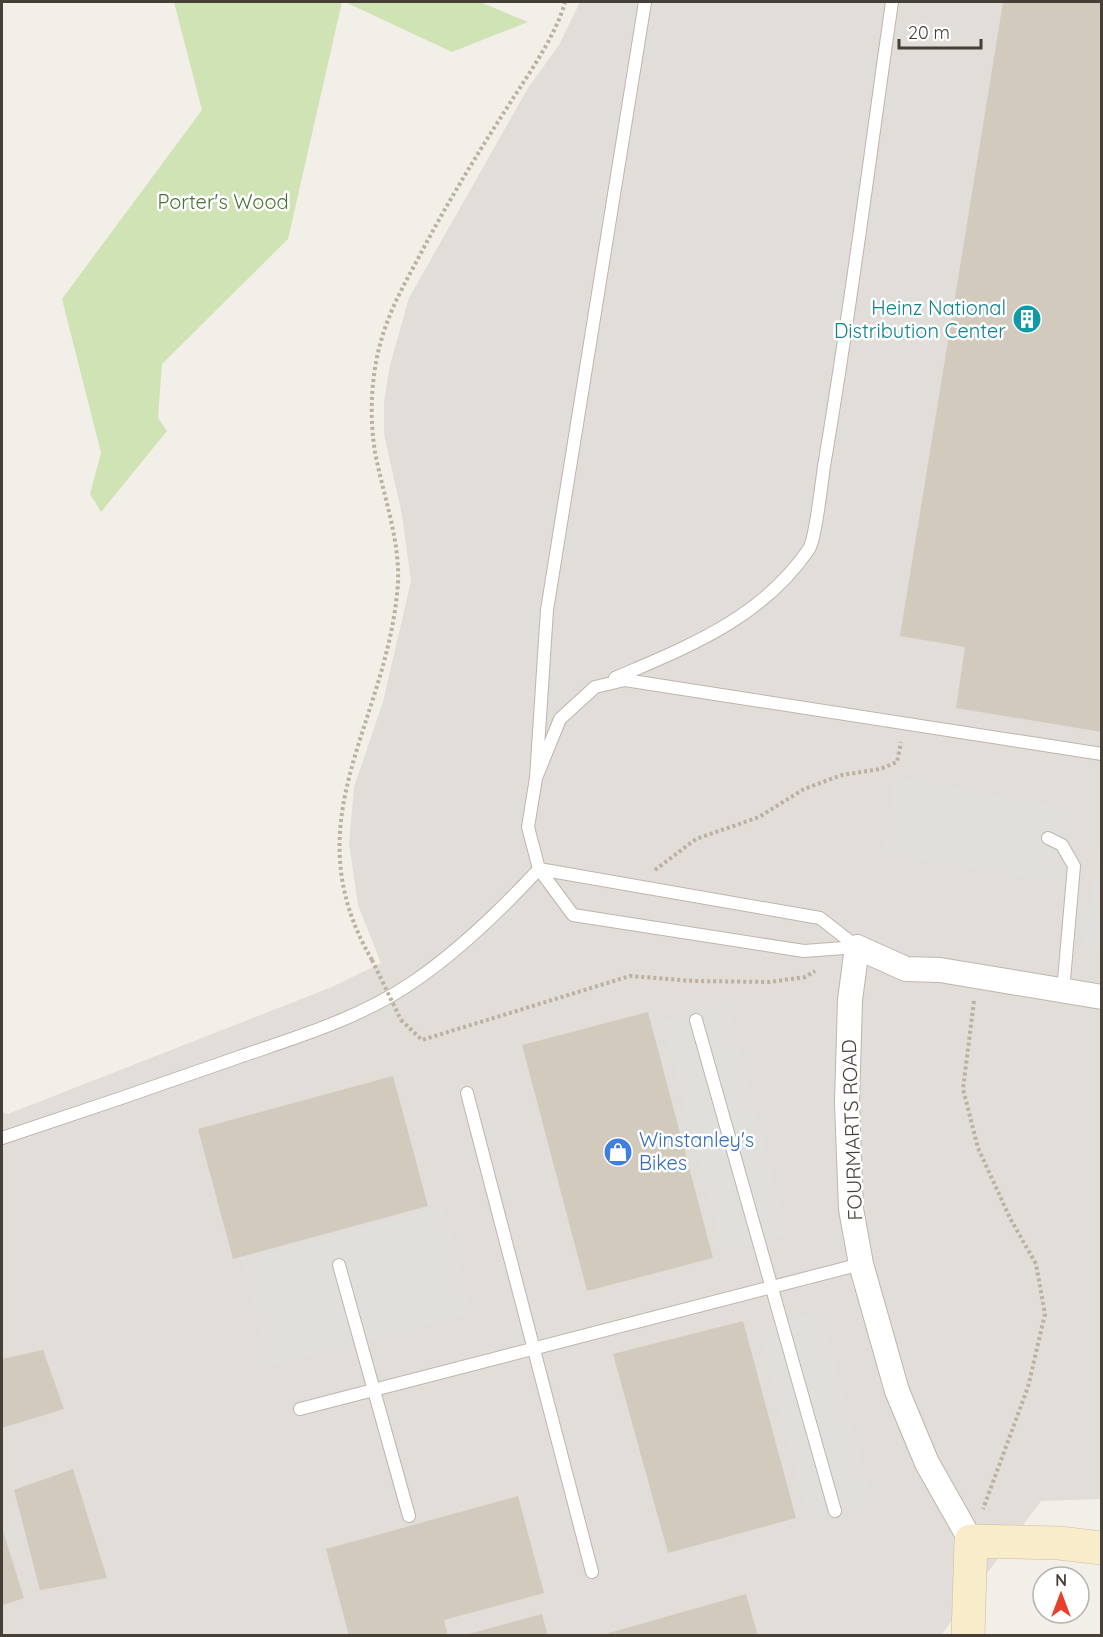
<svg xmlns="http://www.w3.org/2000/svg" width="1103" height="1637" viewBox="0 0 1103 1637" font-family="Quicksand,sans-serif">
  <style>
    .industrial { fill: #e1ddd9 }
    .green { fill: #d0e3b4 }
    .parking { fill: #e1dfdc }
    .building { fill: #d3cabe }
    .lines { fill: none; stroke-linecap: round; stroke-linejoin: round }
    .lane-casing { stroke: #bdb6ab; stroke-width: 14 }
    .street-casing { stroke: #bdb6ab; stroke-width: 26 }
    .secondary-casing { stroke: #cebe9b; stroke-width: 34 }
    .path { stroke: #bdb09e; stroke-width: 4; stroke-dasharray: 3 3; stroke-linecap: butt }
    .lane { stroke: #fff; stroke-width: 12 }
    .street { stroke: #fff; stroke-width: 24 }
    .secondary { stroke: #f9ecca; stroke-width: 33 }
    .path-bridge { stroke: #bdb09e; stroke-width: 4; stroke-dasharray: 3 3; stroke-linecap: butt }
    .labels { text-anchor: middle; stroke-width: 5; stroke-linejoin: round; paint-order: stroke }
    .park-label { font-size: 20px; fill: #4b7130; stroke: #fff }
    .culture-label { font-size: 20px; fill: #0d838f; stroke: #fff; text-anchor: end }
    .street-label { font-size: 20px; fill: #453f37; stroke: #fff }
    .shop-label { font-size: 20px; fill: #366cbe; stroke: #fff; text-anchor: start }
  </style>
  <rect width="100%" height="100%" fill="#f2eee8"/>
  <path class="industrial" d="M580,2H1101V1499L1041,1501L941,1635H2V1112L8,1114L332,987L381,963L358,905L349,843L354,787L383,702L411,581L402,515L384,434V401L390,365L409,298L528,88L559,45Z"/>
  <path class="green" d="M174,2H342L288,239L162,364L158,418L167,431L101,512L90,494L101,453L62,299L202,110Z
    M345,2H480L528,22L452,52Z"/>
  <path class="parking" d="M894,778L1064,807L1055,882L884,853Z
    M1101,830V948L1084,945Z
    M727,1004L788,1234L723,1251L662,1022Z
    M444,1206L472,1313L269,1366L241,1260Z
    M821,1311L872,1501L808,1518L758,1328Z"/>
  <path class="building" d="M1003,2H1102V732L956,708L965,647L900,636Z
    M648,1012L713,1258L587,1291L522,1045Z
    M393,1076L428,1206L233,1259L198,1129Z
    M743,1321L796,1518L668,1553L613,1354Z
    M43,1350L64,1409L2,1428V1359Z
    M73,1469L107,1578L40,1590L14,1490Z
    M518,1496L544,1593L444,1620L448,1636H349L326,1549Z
    M2,1528L24,1598L3,1605L2,1601Z
    M746,1594L758,1636H602V1635Z
    M542,1614L548,1636H465V1635Z"/>
  <g class="lines">
    <g class="lane-casing">
      <path id="lane" d="M645,2L547,610L536,778L560,719L595,687L625,680L1102,754
        M615,678C689,646 761,619 809,549C816,538 822,477 825,460C851,308 870,154 892,2
        M536,778L528,827L539,869L573,915L804,951L857,947
        M1048,838L1062,845L1074,866L1063,991
        M539,869L820,918L857,947
        M696,1020L835,1511
        M467,1093L592,1572
        M2,1138C81,1112 160,1085 239,1057C297,1037 358,1019 410,984C458,952 500,911 539,869
        M339,1265L409,1516
        M300,1409L861,1264"/>
    </g>
    <g class="street-casing">
      <path id="street" d="M971,1541L927,1463L897,1391L861,1264L851,1209L847,1103L850,1000L857,947L906,969L940,970L1102,997"/>
    </g>
    <g class="secondary-casing">
      <path id="secondary" d="M968,1636L971,1541L1059,1543L1102,1548"/>
    </g>
    <path class="path" d="M655,870L696,839L759,817L804,789L842,775L880,769L897,762L901,742
      M372,960C290,819 388,725 398,583C400,539 383,495 375,452C368,408 372,361 388,320C397,296 410,274 422,251C447,204 474,159 503,114C523,82 556,37 565,2
      M974,1001L963,1089L978,1148L1010,1218L1036,1264L1045,1314L1028,1387L983,1509
      M401,1020L422,1040L630,976L694,981L770,982L805,977L815,971"/>
    <use href="#lane" class="lane"/>
    <use href="#street" class="street"/>
    <use href="#secondary" class="secondary"/>
    <path class="path-bridge" d="M372,960L401,1020"/>
  </g>
  <defs>
    <g id="building-disc" transform="scale(1.5)"><circle r="9.5" fill="#0f9aa8" stroke="#fff"/><path d="M-4-6H4V6H1V3H-1V6H-4ZM-2.5-4.3h1.7v1.8h-1.7ZM.8-4.3h1.7v1.8H.8ZM-2.5-1h1.7V.8h-1.7ZM.8-1h1.7V.8H.8Z" fill="#fff"/></g>
    <g id="shop-disc" transform="scale(1.5)"><circle r="9.5" fill="#3f7fe0" stroke="#fff"/><path d="M-5-2.5h2.3a2.7 3.5 0 0 1 5.4 0H5L5.5 6h-11ZM-1.5-2.5h3a1.5 2.3 0 0 0-3 0Z" fill="#fff"/></g>
  </defs>
  <g fill-rule="evenodd">
    <use href="#building-disc" x="1027" y="319"/>
    <use href="#shop-disc" x="618" y="1152"/>
  </g>
  <g class="labels">
    <g class="park-label">
      <text x="223" y="209">Porter's Wood</text>
    </g>
    <g class="culture-label">
      <text x="1006" y="315">Heinz National<tspan x="1006" dy="23">Distribution Center</tspan></text>
    </g>
    <g class="street-label">
      <text transform="translate(852 1130) rotate(-92)" y="7">FOURMARTS ROAD</text>
    </g>
    <g class="shop-label">
      <text x="639" y="1147">Winstanley's<tspan x="639" dy="23">Bikes</tspan></text>
    </g>
  </g>
  <rect width="1103" height="1637" fill="none" stroke="#453f37" stroke-width="6"/>
  <g transform="translate(1061 1595)"><circle r="28" fill="#ffffff" stroke="#b5b2af" stroke-width="1.5"/>
  <path d="M0-4.5L10 22L0 15L-10 22Z" fill="#e63f2b"/>
  <text y="-9" font-size="16" font-weight="bold" text-anchor="middle" fill="#453f37">N</text>
  </g>
  <path d="M899 39v9h82v-9" fill="none" stroke="#453f37" stroke-width="3"/>
  <text x="908" y="39" font-size="18" fill="#453f37" stroke="#ffffff" stroke-width="4.5" paint-order="stroke">20 m</text>
</svg>
